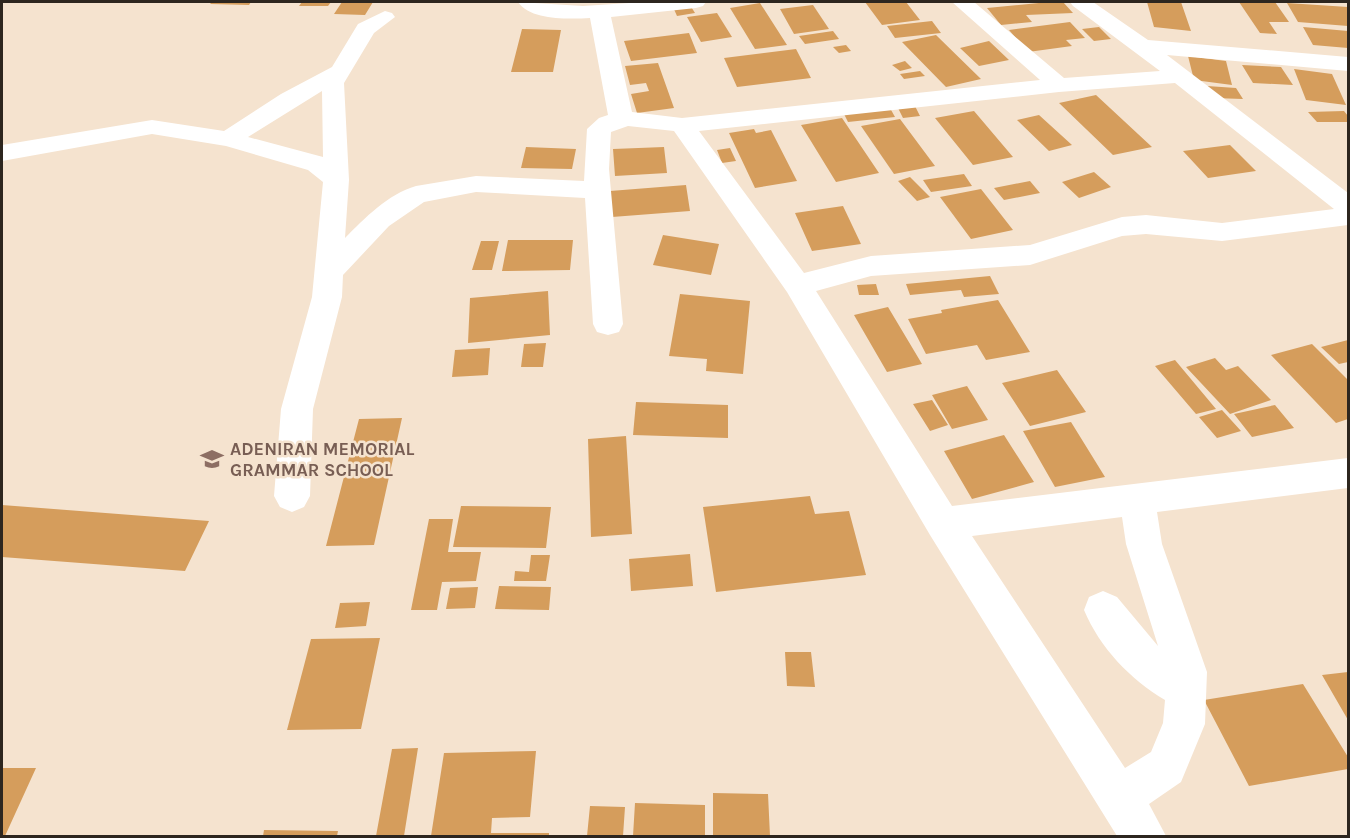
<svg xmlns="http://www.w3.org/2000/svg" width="1350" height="838" viewBox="0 0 1350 838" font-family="Karla,sans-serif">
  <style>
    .building { fill: #d59d5c }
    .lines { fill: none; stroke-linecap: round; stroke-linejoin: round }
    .minor { fill: #fff; fill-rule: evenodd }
    .labels { text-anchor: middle; stroke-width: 5; stroke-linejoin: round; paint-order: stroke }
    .education-label { font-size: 18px; font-weight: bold; fill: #785e54; stroke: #f5e3cf; text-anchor: start }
  </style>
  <rect width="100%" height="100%" fill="#f5e3cf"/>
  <path class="building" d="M212,2H251L249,5L210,4Z
    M302,2H331L328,6H299Z
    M342,2H373L365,15L334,14Z
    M865,2H906L920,20L882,25Z
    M1049,2H1063L1073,13L1026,15L1032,22L1001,25L987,8Z
    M1147,2H1181L1191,31L1154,27Z
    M1239,2H1275L1289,22H1269L1277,34L1260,33Z
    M760,3L787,45L755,49L730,8Z
    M1287,3L1348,7V26L1298,22Z
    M690,5L695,13L677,16L673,7Z
    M813,5L829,29L794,34L780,9Z
    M717,13L732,37L701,42L687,17Z
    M932,21L941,33L895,38L887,26Z
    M1070,22L1085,38L1066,40L1072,46L1028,52L1009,30Z
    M1099,27L1111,39L1094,41L1082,29Z
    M1303,27L1348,31V48L1313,45Z
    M522,29L561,30L553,72H511Z
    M833,31L839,39L805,44L799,36Z
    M689,33L697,53L631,61L624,41Z
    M936,35L981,79L946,87L902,42Z
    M989,41L1009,60L979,66L960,48Z
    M846,45L851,51L839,53L833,47Z
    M796,49L811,78L737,87L724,58Z
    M1188,56L1226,61L1232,85L1194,80Z
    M905,61L912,68L900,71L892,65Z
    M658,63L674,108L637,113L631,94L649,91L646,83L630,85L625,66Z
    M1242,65L1281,67L1293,85L1253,83Z
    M1294,69L1332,74L1346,105L1306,100Z
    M920,71L925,76L904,79L900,74Z
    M1207,86L1236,88L1243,99L1214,98Z
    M1096,95L1152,147L1113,155L1059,103Z
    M915,106L920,116L903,118L898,108Z
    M890,108L895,117L848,122L844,114Z
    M974,111L1013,157L973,165L935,118Z
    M1344,111L1348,116V122H1317L1308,112Z
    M1039,115L1072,145L1049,151L1017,120Z
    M842,118L879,173L836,182L801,125Z
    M900,119L935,166L894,174L861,126Z
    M754,129L756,133L771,130L797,181L755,188L729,133Z
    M1230,145L1256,171L1208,178L1183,151Z
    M526,147L576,149L572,169L521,168Z
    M664,147L667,173L615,176L613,149Z
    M730,148L736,161L722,163L717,150Z
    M1094,172L1111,187L1079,198L1062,182Z
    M964,174L972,186L931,192L923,180Z
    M910,177L930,197L917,201L898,181Z
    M1030,181L1040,193L1004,200L994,188Z
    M686,185L690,211L612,217L610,191Z
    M981,189L1013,230L971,239L940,197Z
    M843,206L861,244L812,251L795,213Z
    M663,235L719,244L711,275L653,265Z
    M508,240H573L570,270L502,271Z
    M481,241H499L492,270H472Z
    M990,276L999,294L964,297L961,290L910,295L906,284Z
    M876,284L879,295H859L857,285Z
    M548,291L550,335L468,343L470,298Z
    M680,294L750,301L743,374L706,371L707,359L669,356Z
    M998,300L1030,352L986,360L977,345L926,354L908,319L942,313L941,310Z
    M888,307L922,364L887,372L854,315Z
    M1348,340V362L1339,364L1321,347Z
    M546,343L543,367H521L524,344Z
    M1312,344L1348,380V419L1336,423L1271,355Z
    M490,348L488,375L452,377L455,350Z
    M1215,358L1226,370L1238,366L1271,400L1230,414L1186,367Z
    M1175,360L1216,409L1196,414L1155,366Z
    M1057,370L1086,412L1030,426L1002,383Z
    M967,386L988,420L952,429L932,395Z
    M932,400L948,425L930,431L913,404Z
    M636,402L728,405V438L633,435Z
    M1275,405L1294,428L1252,437L1234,414Z
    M1222,410L1241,431L1217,438L1199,417Z
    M402,418L374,545L326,546L359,419Z
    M1071,422L1105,477L1055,487L1023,431Z
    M1004,435L1034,482L972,499L944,451Z
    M626,436L632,534L591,537L588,439Z
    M810,496L815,514L849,511L866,575L716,592L703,507Z
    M2,505L209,521L185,571L2,557Z
    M461,506L551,507L546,548L453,547Z
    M429,519H453L448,552H481L476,581L442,582L437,610H411Z
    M690,554L693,586L631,591L629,559Z
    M531,555H550L546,581H514L515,571L529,572Z
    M499,586L551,587L549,610L495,609Z
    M478,587L475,608L446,609L450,588Z
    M370,602L366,626L335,628L340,603Z
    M380,638L361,729L287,730L311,639Z
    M785,652H811L815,687L787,686Z
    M1348,672V720L1322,675Z
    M1303,684L1348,757V769L1249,786L1204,700Z
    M418,748L404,836H376L392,749Z
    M536,751L530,817L492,818L491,833H549V836H431L444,753Z
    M2,768H36L5,836H2Z
    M713,793L768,794L770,836H713Z
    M635,803L705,805V836H633Z
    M590,806L625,807L623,836H587Z
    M264,830L338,831L337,836H263Z"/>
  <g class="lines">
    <path class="minor" d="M518,2L583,6L645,2H706L703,6L696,8L611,17L632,112L682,118L1040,80L952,2H974L1064,78L1160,71L1073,6L1070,2H1093L1148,40L1348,57V71L1167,55L1348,193V225L1222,241L1146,234L1122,236L1030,265L871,276L816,291L952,506L1348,458V488L1157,512L1162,544L1207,672L1205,724L1181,782L1149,804L1166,836H1117L930,535L787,292L674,131L628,126L611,132L609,169L623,324L619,332L608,335L597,332L593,324L585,198L476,192L424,202L389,226L343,275L342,297L313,409L310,496L304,507L292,512L280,507L274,496L281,409L312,297L323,182L308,170L226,146L152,134L2,161V145L152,120L224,131L281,94L332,67L358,24L385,11L392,13L395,17L374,33L344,83L349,180L345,238C365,218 388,194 416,186L476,176L584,181L587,129L599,118L608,115L590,18C570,19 531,21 518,2ZM1175,83L1334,209L1222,223L1146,215L1122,217L1030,245L871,256L804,273L699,131L1059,92ZM322,91L323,157L248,137ZM1122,517L1126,544L1158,646L1117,597L1103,591L1089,597L1084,610C1100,648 1130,679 1165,700L1163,723L1151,752L1125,768L972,536Z"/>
  </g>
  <defs>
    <g id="school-bare" transform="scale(1.8)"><path d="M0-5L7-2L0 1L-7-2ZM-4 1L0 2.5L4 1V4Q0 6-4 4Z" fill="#8d6e63" stroke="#f5e3cf" stroke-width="2.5" paint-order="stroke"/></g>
  </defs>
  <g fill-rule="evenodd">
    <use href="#school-bare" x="212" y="459"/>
  </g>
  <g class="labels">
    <g class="education-label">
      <text x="230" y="455">ADENIRAN MEMORIAL<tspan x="230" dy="21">GRAMMAR SCHOOL</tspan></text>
    </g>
  </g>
  <rect width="1350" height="838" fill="none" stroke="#2d261f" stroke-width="6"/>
</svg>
